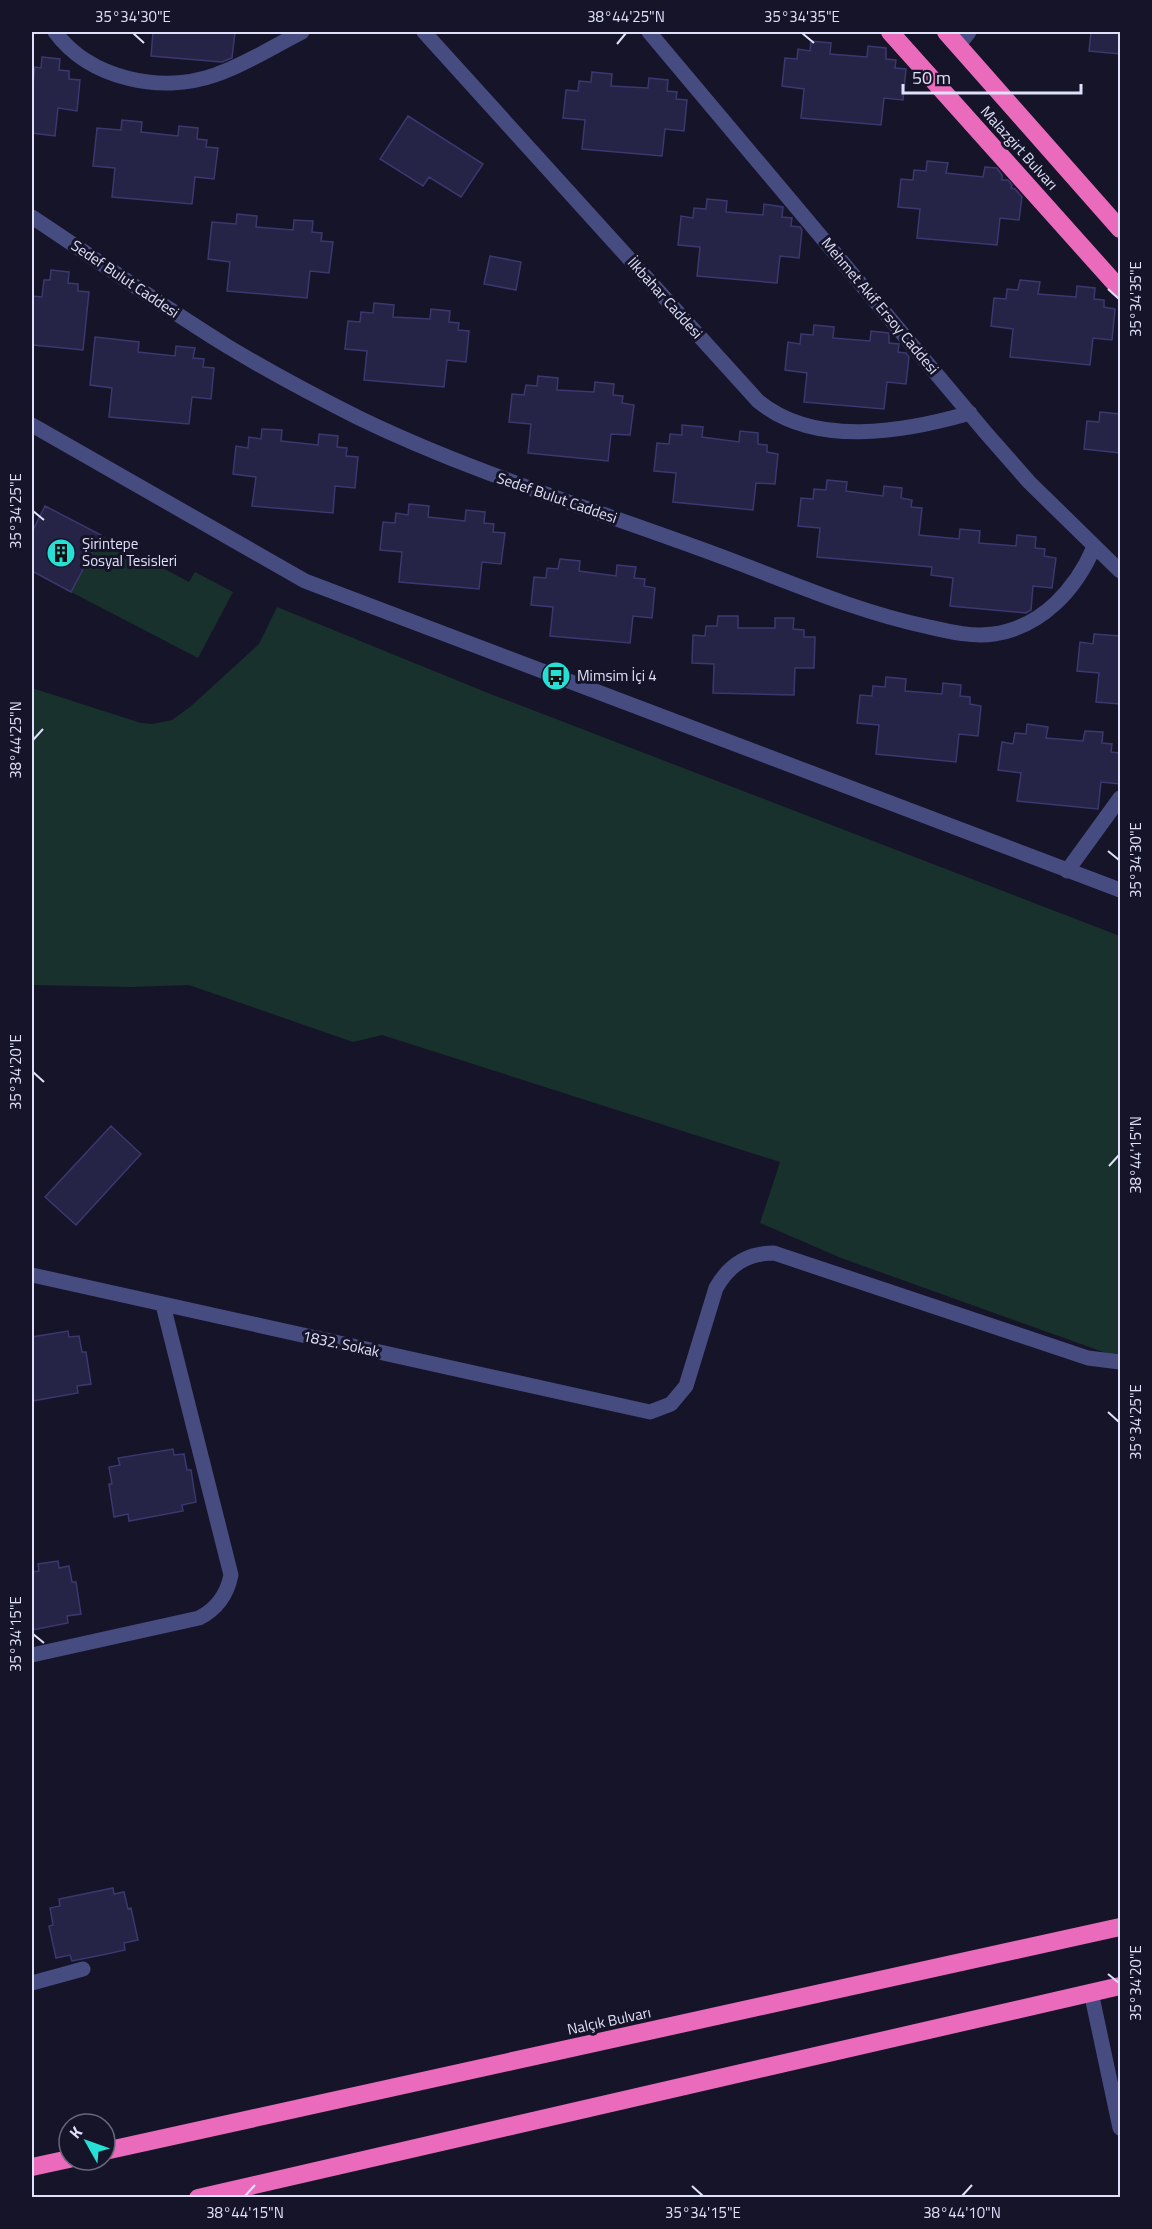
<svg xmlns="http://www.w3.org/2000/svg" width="1152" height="2229" viewBox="0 0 1152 2229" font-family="'Titillium Web',sans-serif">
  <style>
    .green { fill: #18312c }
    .building { fill: #252346; stroke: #3b386f; stroke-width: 1.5 }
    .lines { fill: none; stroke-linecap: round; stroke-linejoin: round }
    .minor { stroke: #464c80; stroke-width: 15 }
    .highway { stroke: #ea6bbb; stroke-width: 18 }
    .ticks { fill: none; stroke: #dfe0fa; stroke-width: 2 }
    .labels { text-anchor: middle; stroke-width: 6; stroke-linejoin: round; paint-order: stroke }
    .street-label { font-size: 15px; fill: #dfe0fa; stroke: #151428 }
    .poi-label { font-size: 15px; fill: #dfe0fa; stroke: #151428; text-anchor: start }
    .neatline { fill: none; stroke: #dfe0fa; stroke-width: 2 }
    .ticks-label { font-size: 15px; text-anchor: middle; fill: #dfe0fa }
  </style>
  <rect width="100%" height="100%" fill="#151428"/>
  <path class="green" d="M101,535L189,582L195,572L233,592L198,658L71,592Z
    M277,607L483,691L1120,936V1358L841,1258L760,1223L780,1162L382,1035L353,1042L189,985L131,987L32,985V688L141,723L152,724L172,720L190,707L259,644Z"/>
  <path class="building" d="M153,32H235L232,58L222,62L151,56Z
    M1091,32H1120V54L1089,51Z
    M811,41L831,43L830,54L867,57L868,46L886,48V59L896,60L895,68L906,69L903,100L884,98L881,125L801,118L804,89L782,86L785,58L797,59L798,49L810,51Z
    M42,57L60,59L59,70L69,71V79L80,80L77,111L58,108L55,136L32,133V94L35,67L41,68Z
    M592,72L612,74L611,86L648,88L649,78L668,80L667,91L677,92L676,99L687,100L684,131L665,129L662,156L582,149L585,120L563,118L566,90L578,91L579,81L591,82Z
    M408,116L483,164L461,197L429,177L423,186L380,159Z
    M122,120L142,122L141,132L178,136L179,126L198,128L197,139L207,140L206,147L218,148L214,179L195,177L192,204L112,197L115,168L93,166L97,128L121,130Z
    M927,161L948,163L946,173L983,177L985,167L997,168L1002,175V180H1008L1012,185L1011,188L1015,189L1022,197L1019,220L1000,218L997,245L917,238L920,209L898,207L901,179L913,180L914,170L926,171Z
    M707,199L727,201L726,212L763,215L764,204L783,207L782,217L792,218L791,226L800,227L802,230L799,258L780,256L777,283L697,276L700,247L678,245L681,216L693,218L694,208L706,209Z
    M237,214L257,216L256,227L293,230L294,220L313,221L312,232L322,233L321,241L333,242L329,273L310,271L307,298L227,291L230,262L208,259L212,222L236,224Z
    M490,256L521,262L516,290L484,284Z
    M51,270L69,272L68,283L78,284V291L89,292L83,350L33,345L32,296L42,297L44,280H50Z
    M1020,280L1040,282L1038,294L1076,297L1077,286L1095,288L1094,299L1104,300V307L1115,309L1112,340L1093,338L1090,365L1010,357L1013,329L991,326L994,298L1006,299L1007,289L1018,290Z
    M374,303L394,305L393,317L430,319L431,309L450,311L449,322L459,323L458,330L469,331L466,362L447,360L444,387L364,380L367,351L345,349L348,321L360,322L361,312L373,313Z
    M814,325L834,327L833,338L870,341L871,331L889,333V343L899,344L898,352L906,353L909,357L906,384L887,382L884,409L804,402L807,373L785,370L788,342L800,344L801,334L813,335Z
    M95,337L139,342L138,352L175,356L176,346L195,348L193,358L204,359L203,367L214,368L211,399L192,397L189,424L109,417L112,388L90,385Z
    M538,376L558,378L557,390L594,392L595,382L614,384L613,395L623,396L622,403L634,405L630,435L611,434L608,461L528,453L531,424L509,422L512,394L524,395L526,385L537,386Z
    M1100,412L1120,414V453L1084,449L1087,421L1099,422Z
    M682,425L703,427L702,437L739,442L740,431L758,433V444L767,445V452L778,454L775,484L756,483L753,510L673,502L676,473L654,471L657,443L669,444L670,434L682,435Z
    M262,429L282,430L281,441L318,445L319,434L338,436L337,447L347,448L346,456L358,457L355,488L335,486L333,513L252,506L256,477L233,474L236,446L248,448L249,437L261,439Z
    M827,480L847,482L846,491L883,496L884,486L902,488L901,498L912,500L911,507L922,508L919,535L959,539L960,529L980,531L979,543L1016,546L1017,535L1036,537L1035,548L1045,549L1044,556L1056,558L1052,588L1033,586L1031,610L1026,613L950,606L953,578L931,575L932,567L817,557L820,528L798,526L801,498L813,499L814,489L826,490Z
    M409,504L429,506L428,517L465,521L466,510L485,512L484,523L494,524L493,532L505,533L501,564L482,562L479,589L399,582L402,552L380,550L383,522L395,523L396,513L408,515Z
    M45,506L101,535L71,592L32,571V532Z
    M560,559L580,561L579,571L616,576L617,565L636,567L634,578L645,579L644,586L655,588L652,618L633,616L630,643L550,636L553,607L531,605L534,577L546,578L547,568L558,569Z
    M718,616H738V628H775V618H794L793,629L804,630V637H815L814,668H795L794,695L713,693L714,664L692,663L693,635L705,636L706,626H717Z
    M1094,634L1120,636V704L1096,702L1099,673L1077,671L1080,642L1093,644Z
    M886,677L906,679L905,691L942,694L943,683L961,685L960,696L970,697V704L981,706L978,736L959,734L956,762L876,754L879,725L857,723L860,695L872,696L873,686L885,687Z
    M1027,724L1048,727L1046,738L1083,741L1085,731L1103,732L1102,743L1112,744L1111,752L1120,753V784L1101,782L1098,809L1017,801L1021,773L998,770L1002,742L1013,744L1015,733L1026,734Z
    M111,1126L141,1154L76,1225L45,1197Z
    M68,1331L69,1337L79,1336L82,1352H86L91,1384L77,1386L78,1393L32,1401V1337Z
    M173,1449L174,1455L184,1454L187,1470H191L196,1502L182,1505L183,1511L129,1521L128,1514L114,1517L109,1484H112L109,1467L120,1465L118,1458Z
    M58,1561L59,1568L69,1566L72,1582H76L81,1614L67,1616L68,1623L32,1630V1572L39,1571L38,1564Z
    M113,1888L114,1894L124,1892L128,1909L131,1908L138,1940L124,1943L125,1950L102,1955L72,1961L70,1955L56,1958L49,1926L53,1925L50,1908L60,1906L59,1899Z"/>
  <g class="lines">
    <path class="minor" d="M55,32C90,79 161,94 215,75C245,65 274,46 302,32
      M424,32L758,401C815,448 904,432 970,413
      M649,32L986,433L1029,482L1120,571
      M958,46L969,32
      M32,217C97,260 161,305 227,346C270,372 315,396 359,418C481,477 610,514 736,562C799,586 862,613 929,627C951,632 972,637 994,634C1042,627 1076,589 1094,547
      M32,425L305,581L1120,890
      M1067,871L1120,798
      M32,1275L650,1412L671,1404L686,1386L716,1288C729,1265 747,1253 774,1253L1088,1358L1120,1362
      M32,1655L199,1618C217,1609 227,1595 231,1575L163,1305
      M32,1983L83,1969
      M1091,1992L1120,2128"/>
    <path class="highway" d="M890,32L1120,289
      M946,32L1120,229
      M105,2151L1120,1927
      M32,2167L69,2159
      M198,2198L1120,1986"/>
  </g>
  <path class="ticks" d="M133,33L144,43M802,33L814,43M617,44L626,33M1108,289L1119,299M33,511L44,520M33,740L43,729M1108,851L1119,860M33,1072L44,1082M1109,1166L1119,1155M1108,1412L1119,1422M33,1634L44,1643M1108,1974L1119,1983M692,2186L703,2196M245,2196L255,2185M962,2196L972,2185"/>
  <defs>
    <g id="building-disc" transform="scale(1.5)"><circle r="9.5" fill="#26e0d6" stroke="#151428"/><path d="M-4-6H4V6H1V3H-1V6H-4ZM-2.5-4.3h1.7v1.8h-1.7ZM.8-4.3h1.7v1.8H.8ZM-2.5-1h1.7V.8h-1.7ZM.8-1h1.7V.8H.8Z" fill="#111"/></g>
    <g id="bus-disc" transform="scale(1.5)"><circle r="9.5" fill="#26e0d6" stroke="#151428"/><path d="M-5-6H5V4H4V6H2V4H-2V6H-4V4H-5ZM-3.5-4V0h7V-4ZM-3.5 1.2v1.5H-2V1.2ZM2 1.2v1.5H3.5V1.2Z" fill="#111"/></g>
  </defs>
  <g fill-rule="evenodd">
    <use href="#building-disc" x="61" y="553"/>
    <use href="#bus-disc" x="556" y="676"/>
  </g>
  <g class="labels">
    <g class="street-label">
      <text transform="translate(1019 148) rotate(48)" y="5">Malazgirt Bulvarı</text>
      <text transform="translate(125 279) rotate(34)" y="5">Sedef Bulut Caddesi</text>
      <text transform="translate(665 298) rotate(48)" y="5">İlkbahar Caddesi</text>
      <text transform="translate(880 306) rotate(50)" y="5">Mehmet Akif Ersoy Caddesi</text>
      <text transform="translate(557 498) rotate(19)" y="5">Sedef Bulut Caddesi</text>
      <text transform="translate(341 1344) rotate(12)" y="5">1832. Sokak</text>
      <text transform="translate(609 2021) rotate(-12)" y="5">Nalçık Bulvarı</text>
    </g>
    <g class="poi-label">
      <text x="82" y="549">Şirintepe<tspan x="82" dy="17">Sosyal Tesisleri</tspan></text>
      <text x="577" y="681">Mimsim İçi 4</text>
    </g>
  </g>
  <rect width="1152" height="2229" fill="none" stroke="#151428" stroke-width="66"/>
  <g transform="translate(87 2142) rotate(310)"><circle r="28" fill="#151428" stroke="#66667c" stroke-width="1.5"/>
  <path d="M0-4.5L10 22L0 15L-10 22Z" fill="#26e0d6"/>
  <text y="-9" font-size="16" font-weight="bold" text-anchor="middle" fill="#dfe0fa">K</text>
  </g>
  <path d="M903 84v9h178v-9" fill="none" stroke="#dfe0fa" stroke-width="3"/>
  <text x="912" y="84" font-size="18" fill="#dfe0fa" stroke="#151428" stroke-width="4.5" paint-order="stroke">50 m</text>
  <rect x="33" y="33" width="1086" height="2163" class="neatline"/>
  <g class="ticks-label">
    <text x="133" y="22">35°34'30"E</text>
    <text x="626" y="22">38°44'25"N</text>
    <text x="802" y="22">35°34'35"E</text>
    <text transform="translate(1136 299) rotate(-90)" y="5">35°34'35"E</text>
    <text transform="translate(16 511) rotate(-90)" y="5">35°34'25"E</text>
    <text transform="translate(16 740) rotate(-90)" y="5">38°44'25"N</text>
    <text transform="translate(1136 860) rotate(-90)" y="5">35°34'30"E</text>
    <text transform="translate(16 1072) rotate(-90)" y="5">35°34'20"E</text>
    <text transform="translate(1136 1155) rotate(-90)" y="5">38°44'15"N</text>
    <text transform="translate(1136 1422) rotate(-90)" y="5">35°34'25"E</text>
    <text transform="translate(16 1634) rotate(-90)" y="5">35°34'15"E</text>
    <text transform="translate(1136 1983) rotate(-90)" y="5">35°34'20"E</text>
    <text x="245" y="2218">38°44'15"N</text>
    <text x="703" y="2218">35°34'15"E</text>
    <text x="962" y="2218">38°44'10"N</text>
  </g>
</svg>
